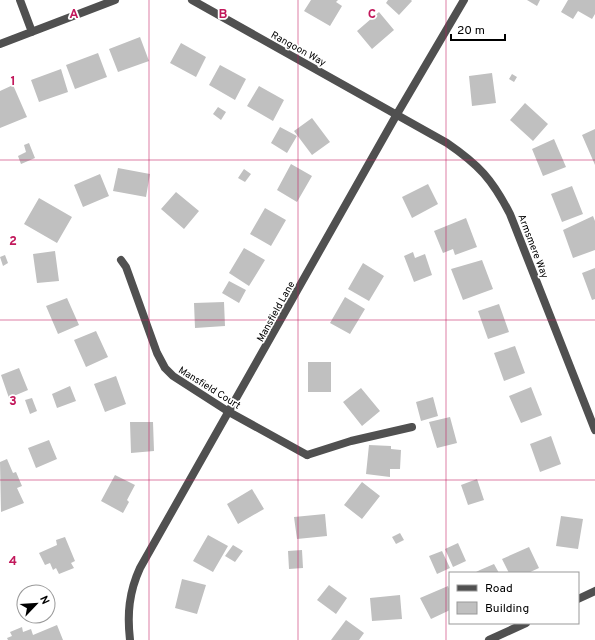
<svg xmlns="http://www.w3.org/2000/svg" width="595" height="640" viewBox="0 0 595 640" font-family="Overpass,sans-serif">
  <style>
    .building { fill: #c0c0c0 }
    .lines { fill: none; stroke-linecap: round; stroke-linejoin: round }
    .service { stroke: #505050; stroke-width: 8 }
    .minor { stroke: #505050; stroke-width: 8 }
    .grid { fill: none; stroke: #c2185b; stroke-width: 1; stroke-opacity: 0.55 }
    .labels { text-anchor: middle; stroke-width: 3.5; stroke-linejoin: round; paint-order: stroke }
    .street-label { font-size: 10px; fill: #000; stroke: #fff }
    .grid-label { font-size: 13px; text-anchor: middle; font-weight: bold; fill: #c2185b; stroke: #fff; stroke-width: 3.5; stroke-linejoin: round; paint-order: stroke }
  </style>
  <rect width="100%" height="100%" fill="#fff"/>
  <path class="building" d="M311,0H338L336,2L342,6L330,26L304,11Z
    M388,0H411L412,1L399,15L386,3Z
    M527,0H540L537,6Z
    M568,0H595V14L592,19L578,11L573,19L561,12Z
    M379,12L394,30L372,49L357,31Z
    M140,37L149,61L118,72L109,49Z
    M181,43L206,57L196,77L170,63Z
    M98,53L107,77L75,89L66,65Z
    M220,65L246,79L235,100L209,85Z
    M61,69L68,92L39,102L31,80Z
    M492,73L496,103L472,106L469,76Z
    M512,74L517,77L514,82L509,79Z
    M13,85L27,117L0,128V91Z
    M259,86L284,100L273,121L247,106Z
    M525,103L548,124L533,141L510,120Z
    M218,107L226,112L221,120L213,114Z
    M312,118L330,142L312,155L294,131Z
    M280,127L297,136L287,153L271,143Z
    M595,129V165L582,135Z
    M554,139L566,167L543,176L532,149Z
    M29,143L35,158L21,164L18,156L26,152L24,145Z
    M291,164L312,176L297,202L277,190Z
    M118,168L150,174L146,197L113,191Z
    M244,169L251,174L245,182L238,178Z
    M100,174L109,196L83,207L74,185Z
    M428,184L438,204L412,218L402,197Z
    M572,186L583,214L562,222L551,194Z
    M176,192L199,211L184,229L161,209Z
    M39,198L72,217L57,243L24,224Z
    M265,208L286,220L271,246L250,234Z
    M593,216L595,221V250L573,258L563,230Z
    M466,218L477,247L455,255L453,249L443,253L434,231Z
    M244,248L265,260L249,286L229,273Z
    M55,251L59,281L37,283L33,254Z
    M413,252L415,258L425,254L432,275L414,282L404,256Z
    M5,255L8,263L3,266L0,257Z
    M482,260L493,289L463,300L451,269Z
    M363,263L384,276L369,301L348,289Z
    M595,268V299L592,300L582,273Z
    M229,281L246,290L239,303L222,293Z
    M345,297L365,309L350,334L330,323Z
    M67,298L79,325L58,334L46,306Z
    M224,302L225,326L195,328L194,303Z
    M499,304L509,332L488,339L478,311Z
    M96,331L108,357L86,367L74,340Z
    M515,346L525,373L504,381L494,353Z
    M308,362H331V392H308Z
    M19,368L28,390L9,398L1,375Z
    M116,376L126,404L105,412L94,384Z
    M70,386L76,401L57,408L52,394Z
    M531,387L542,415L521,423L509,396Z
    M361,388L380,411L362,426L343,402Z
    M433,397L438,416L421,421L416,402Z
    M32,398L37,411L30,414L25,400Z
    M450,417L457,443L437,448L429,422Z
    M130,422H153L154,451L131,453Z
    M551,436L561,464L540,472L530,444Z
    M49,440L57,459L36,468L28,448Z
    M369,445L391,446V449L401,450L400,469H390V477L366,474Z
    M7,459L13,473L16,472L22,486L17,488L24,503L1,512L0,462Z
    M115,475L135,485L127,500L129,502L123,513L101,501Z
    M477,479L484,500L468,505L461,485Z
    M362,482L380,496L362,519L344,505Z
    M252,489L264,509L238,524L227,504Z
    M325,514L327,536L297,539L294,517Z
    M561,516L583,519L578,549L556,546Z
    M400,533L404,540L396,544L392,537Z
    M208,535L228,546L213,572L193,561Z
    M65,537L75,561L71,563L74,568L59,574L56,568L53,570L50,563L45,565L39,553L57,545L56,540Z
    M458,543L466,561L453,567L445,549Z
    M233,545L243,551L235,562L225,556Z
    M529,547L539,568L528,573H509L502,559Z
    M302,550L303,568L289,569L288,551Z
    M442,551L450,568L437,574L429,556Z
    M494,564L499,573H474L480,570Z
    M182,579L206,585L197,614L175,608Z
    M329,585L347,598L336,614L317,600Z
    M448,586L450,591V610L431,619L420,598Z
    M400,595L402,619L372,621L370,598Z
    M346,620L364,633L359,640H331Z
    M57,625L63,640H8L7,638L12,636L10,632L22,627L23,632L31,629L33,635Z"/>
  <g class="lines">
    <path class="service" d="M307,455L351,441L412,427"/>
    <path class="minor" d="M20,0L32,32
      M192,0L447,143C479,165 492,179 510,214L595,430
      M0,44L115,0
      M121,260L126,267L157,353L165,368L173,376L229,412L307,455
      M578,599L595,591
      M130,640C127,614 129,592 140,568L397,114L464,0
      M489,640L526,623"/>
  </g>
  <path class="grid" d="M149,0V640M298,0V640M446,0V640M0,160H595M0,320H595M0,480H595"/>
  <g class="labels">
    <g class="street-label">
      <text transform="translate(299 48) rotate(29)" y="4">Rangoon Way</text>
      <text transform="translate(534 246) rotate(69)" y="4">Armsmere Way</text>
      <text transform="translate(275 311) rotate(-61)" y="4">Mansfield Lane</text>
      <text transform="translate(210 387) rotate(32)" y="4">Mansfield Court</text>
    </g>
  </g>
  <g class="grid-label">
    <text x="74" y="18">A</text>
    <text x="223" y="18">B</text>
    <text x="372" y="18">C</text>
    <text x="13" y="85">1</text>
    <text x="13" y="245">2</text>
    <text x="13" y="405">3</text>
    <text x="13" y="565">4</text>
  </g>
  <rect x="449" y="572" width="130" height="52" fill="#ffffff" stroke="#999999"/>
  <rect x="457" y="585" width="20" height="6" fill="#505050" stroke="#999999"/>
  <text x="485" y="592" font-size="12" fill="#000000">Road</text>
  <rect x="457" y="602" width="20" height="12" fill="#c0c0c0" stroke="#999999"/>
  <text x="485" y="612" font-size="12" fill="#000000">Building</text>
  <g transform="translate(36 604) rotate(65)"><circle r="19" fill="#ffffff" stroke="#999999"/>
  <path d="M0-3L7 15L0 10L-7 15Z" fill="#000000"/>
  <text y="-6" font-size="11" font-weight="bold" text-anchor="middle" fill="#000000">N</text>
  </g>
  <path d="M451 34v6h54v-6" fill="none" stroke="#000000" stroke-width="2"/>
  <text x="457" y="34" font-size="12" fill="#000000" stroke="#ffffff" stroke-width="3" paint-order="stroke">20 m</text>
</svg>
